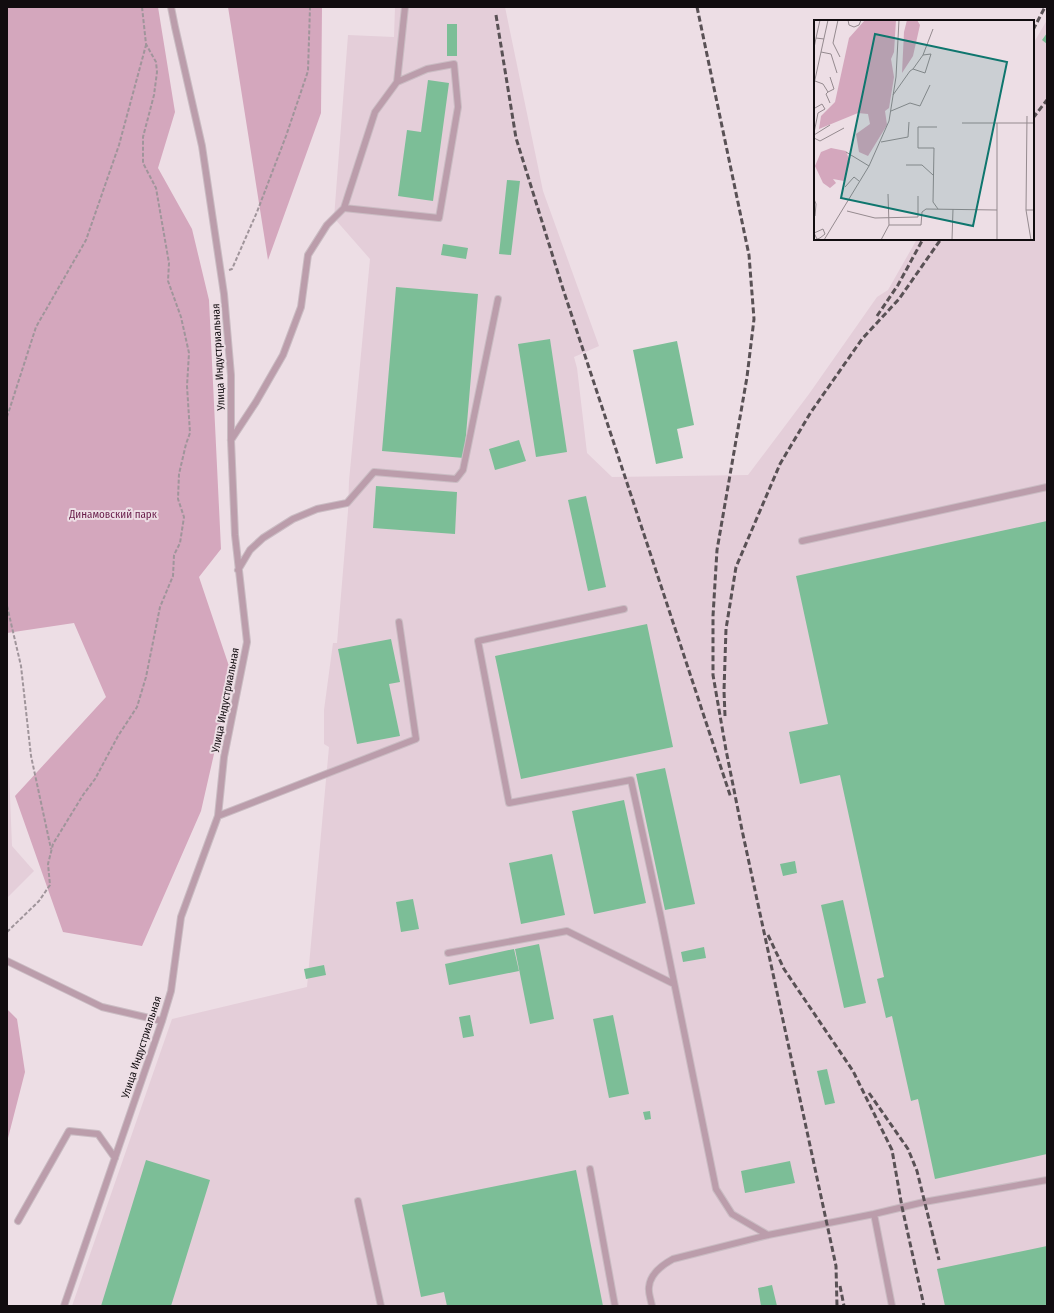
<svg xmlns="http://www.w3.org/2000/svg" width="1054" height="1313" viewBox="0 0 1054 1313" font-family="'Fira Sans Condensed',sans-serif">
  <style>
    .built { fill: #e4ced9 }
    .green { fill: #d4a7bd }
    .building { fill: #7cbe97 }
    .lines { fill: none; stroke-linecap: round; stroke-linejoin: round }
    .lane-casing { stroke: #cabcc3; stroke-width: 8 }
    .path { stroke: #a0959b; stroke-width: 2; stroke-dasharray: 4 2; stroke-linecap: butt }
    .lane { stroke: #bb9dab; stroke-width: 6 }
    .rail { stroke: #595155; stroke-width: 3; stroke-dasharray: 6 3; stroke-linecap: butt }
    .labels { text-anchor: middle; stroke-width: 4; stroke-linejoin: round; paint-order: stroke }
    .street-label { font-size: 11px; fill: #110c0f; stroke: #eddee5 }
    .park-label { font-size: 11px; fill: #681d4a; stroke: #eddee5 }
    .inset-road { fill: none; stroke: #958a8f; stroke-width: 1 }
    .view { fill: #0f766e; fill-opacity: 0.15; stroke: #0f766e; stroke-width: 2 }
    .inset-edge { fill: none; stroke: #110c0f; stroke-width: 2 }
  </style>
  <rect width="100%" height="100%" fill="#eddee5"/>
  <path class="built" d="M395,7H505L543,191L599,346L574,357L577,368L587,453L612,477L748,475L809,394L877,297L888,290L917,239H1033V44L1047,20V1306H72L172,1019L307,987L329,747L324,744V710L333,643H337L348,511L349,481L370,259L334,218L348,35L394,37Z
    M7,722L12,846L34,871L7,898Z"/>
  <path class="green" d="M7,7H158L175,112L158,168L192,229L209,300L221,549L199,577L232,675L201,811L142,946L63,932L15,796L106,697L74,623L7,633Z
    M228,7H322L321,113L268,260Z
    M7,1009L17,1019L25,1072L7,1142Z"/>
  <path class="building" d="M447,24H457V56H447Z
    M1047,33V44L1042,40Z
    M428,80L449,83L433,201L398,196L407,130L421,132Z
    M507,180L520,181L511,255L499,254Z
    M443,244L468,248L466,259L441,255Z
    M396,287L478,294L464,458L382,451Z
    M550,339L567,452L536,457L518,344Z
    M677,341L694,425L677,429L683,458L656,464L633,350Z
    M519,440L526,461L495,470L489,449Z
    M376,486L457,492L455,534L373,528Z
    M586,496L606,587L588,591L568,500Z
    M1047,521V1154L935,1179L918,1099L911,1101L892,1016L886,1018L877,979L884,977L840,775L800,784L789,732L828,724L796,576Z
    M647,624L673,747L521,779L495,656Z
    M391,639L400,682L389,684L400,736L357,744L338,649Z
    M665,768L695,904L665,910L636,774Z
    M624,800L646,903L594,914L572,811Z
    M552,854L565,915L521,924L509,863Z
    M795,861L797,873L783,876L780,864Z
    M413,899L419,929L401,932L396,902Z
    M843,900L866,1003L844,1008L821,905Z
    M539,944L554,1019L530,1024L515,949Z
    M704,947L706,958L683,962L681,952Z
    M514,949L519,971L449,985L445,964Z
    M324,965L326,975L306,979L304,969Z
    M470,1015L474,1036L463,1038L459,1017Z
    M613,1015L629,1094L609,1098L593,1019Z
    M827,1069L835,1103L825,1105L817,1071Z
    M650,1111L651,1119L645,1120L643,1112Z
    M146,1160L210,1180L171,1306H101Z
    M790,1161L795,1183L745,1193L741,1171Z
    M576,1170L603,1306H447L444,1292L421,1297L402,1205Z
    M1047,1246V1306H945L937,1269Z
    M772,1285L777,1306H761L758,1288Z"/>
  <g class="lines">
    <g class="lane-casing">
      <path id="lane" d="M344,208L375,112L397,82L405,7
        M231,440L256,402L283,355L301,307L308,255L327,225L344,208L439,218L458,107L454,64L427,69L397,82
        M802,541L1047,487
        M238,570L250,550L263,538L293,519L317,509L347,503L374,472L456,479L463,470L498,299
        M624,609L478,641L509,803L631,780L661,918L716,1189L732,1214L768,1235
        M218,816L416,739L399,622
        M448,953L567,931L674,984
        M7,961L102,1007L162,1021
        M590,1169L615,1306
        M358,1201L381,1306
        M874,1214L892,1306
        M18,1221L69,1131L98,1134L115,1158
        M64,1306L162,1021L171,991L181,917L218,816L224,757L247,642L235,535L231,440V375L224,294L202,146L175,27L171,7
        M652,1306C651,1300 648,1293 649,1287C650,1274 662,1265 673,1259L768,1235L874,1214L924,1202L1047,1180"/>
    </g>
    <path class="path" d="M229,270L232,269L257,212L286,136L308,71L310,7
      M7,417L36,327L86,240L119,145L146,45
      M7,606L21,666L31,756L51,849
      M7,932L39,901L50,885L48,864L53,844L83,795L95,779L118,736L137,707L146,677L160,607L173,576L174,555L180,543L184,517L178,499L179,474L186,444L190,433L187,386L189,353L181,317L168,281L169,263L156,188L143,163V137L154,95L157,72L156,62L146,44L142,7"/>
    <use href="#lane" class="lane"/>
    <path class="rail" d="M697,7L749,255L754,319L747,377L717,550L713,616V675L726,750L742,830L836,1266L837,1306
      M496,15L516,138L563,289L731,798
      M1033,30L1045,7
      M1033,118L1047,100
      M877,316L898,285L923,239
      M725,716L724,691L726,629L736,567L780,464L811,412L862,339L899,299L941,239
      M768,935L784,969L853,1071L892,1150L902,1207L924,1306
      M869,1093L908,1149L917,1171L939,1260
      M840,1286L844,1306"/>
  </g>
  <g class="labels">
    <g class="street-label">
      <text transform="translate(218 357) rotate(-93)" y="4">Улица Индустриальная</text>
      <text transform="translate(225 700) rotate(-79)" y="4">Улица Индустриальная</text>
      <text transform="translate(141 1047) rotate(-72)" y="4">Улица Индустриальная</text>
    </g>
    <g class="park-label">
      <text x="113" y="518">Динамовский парк</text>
    </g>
  </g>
  <g transform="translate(814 20)">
    <rect width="220" height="220" fill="#eddee5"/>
    <path d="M51,0H82L80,32L77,39L80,57L75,88L71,91L73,105L54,136L45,132L42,114L56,104L54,94L44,93L5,109L7,96L21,82L35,18ZM93,0H103L106,5L99,36L88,53L90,12ZM17,128L32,131L36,142L30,161L19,159L22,163L16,168L9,163L1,146L7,132Z" fill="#d4a7bd"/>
    <path class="inset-road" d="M24,0L19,23L26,37M34,0L35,5L40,7L45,5L47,0M2,18L6,0M0,28L2,18L10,19M7,32L17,34L23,53M99,49L109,35L119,9M1,61L9,64L14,72L20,69L16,57M0,64L14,0M14,72L12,74L16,83M79,75L96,51L99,49L111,53L117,34L109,35M77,91L96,83L106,86L116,65M213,96L212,190H220M148,103H220M123,107H104V128H120L119,182L124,189M0,113L4,93L11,89L8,84L1,88M0,115L16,105M0,118L6,121L30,108M67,122L94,117L95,102M32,132L55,146M92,145H108L119,155M31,167L40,157L45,161M74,174L75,205M0,179L2,184L1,196M212,190L217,220M33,191L61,198L104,197V176M0,220L6,218L11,214L9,209L0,213L3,219M10,220L55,146L75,101L82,57L85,0M67,220L75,205H107L108,192L112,189L183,190M138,220L139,189M183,220V103"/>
    <path class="view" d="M61,14L193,42L159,206L27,178Z"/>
    <rect width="220" height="220" class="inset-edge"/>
  </g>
  <rect width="1054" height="1313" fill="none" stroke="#110c0f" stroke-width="16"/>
</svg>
